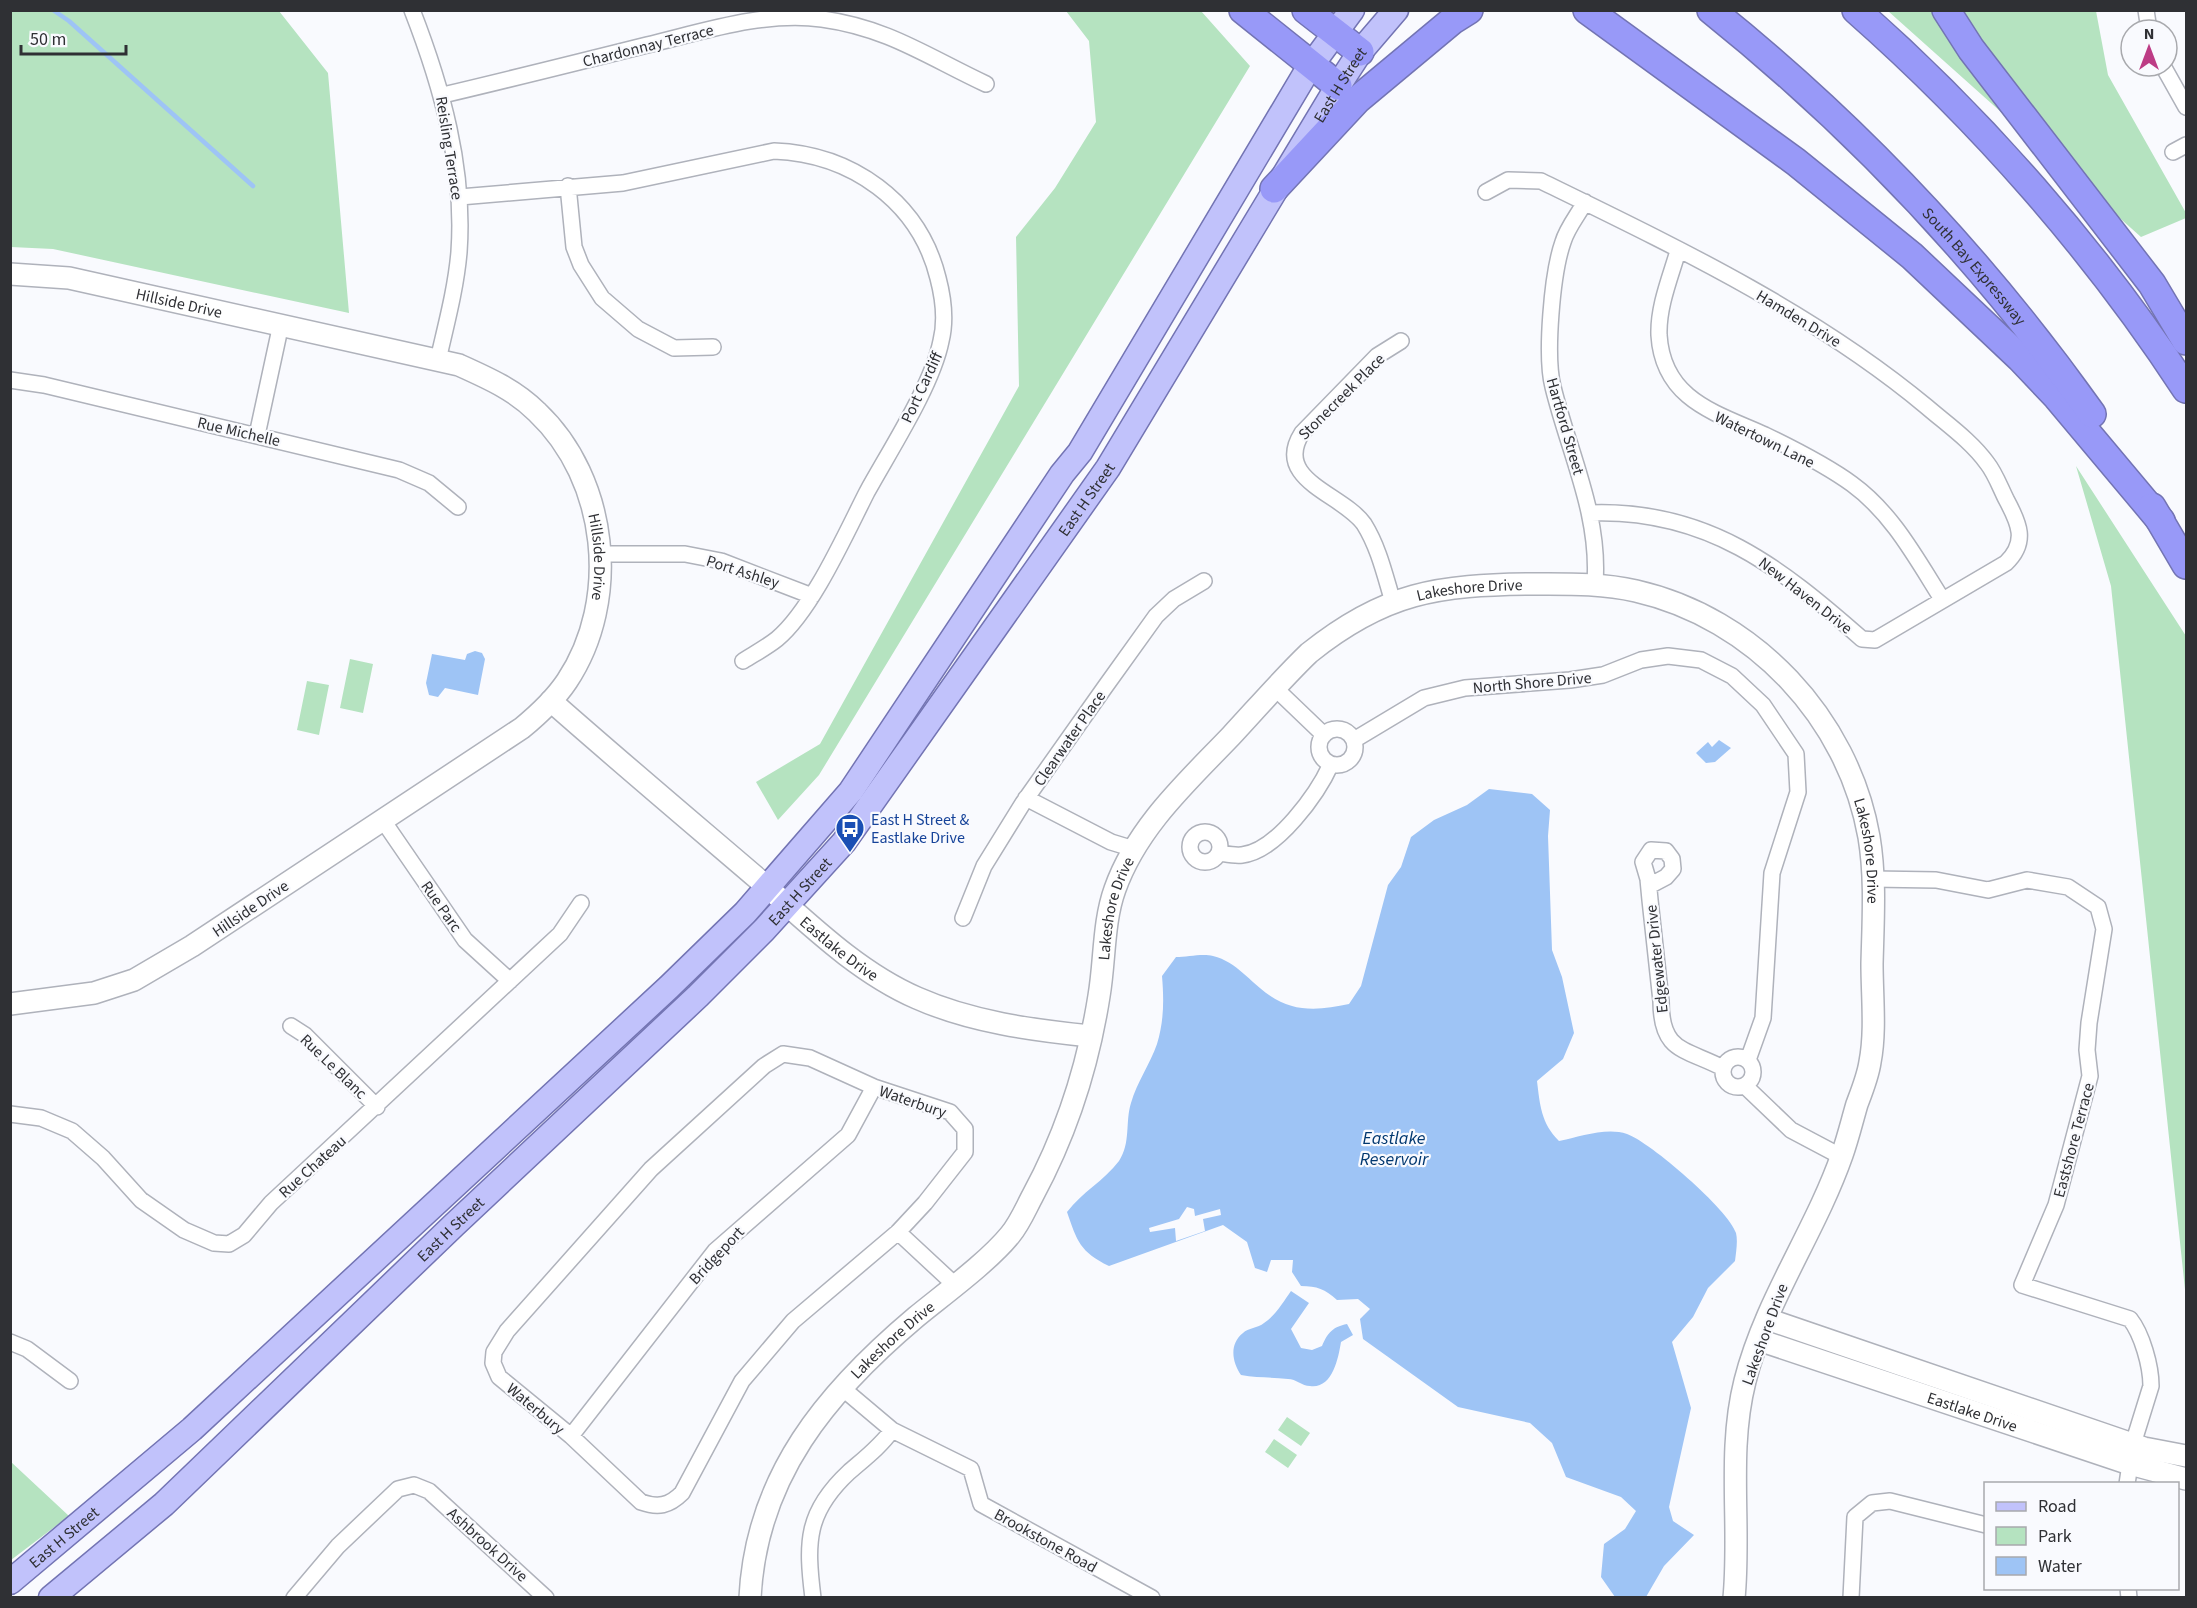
<svg xmlns="http://www.w3.org/2000/svg" width="2197" height="1608" viewBox="0 0 2197 1608" font-family="'Source Sans 3',sans-serif">
  <style>
    .green { fill: #b5e3c0 }
    .water { fill: #9ec4f5 }
    .pier { fill: #f9fafe }
    .lines { fill: none; stroke-linecap: round; stroke-linejoin: round }
    .stream { stroke: #9ec4f5; stroke-width: 4.5 }
    .street-casing { stroke: #afb2bb; stroke-width: 18 }
    .secondary-casing { stroke: #afb2bb; stroke-width: 24 }
    .primary-casing { stroke: #7374b3; stroke-width: 27 }
    .highway-casing { stroke: #7374b3; stroke-width: 30 }
    .street { stroke: #fff; stroke-width: 15 }
    .secondary { stroke: #fff; stroke-width: 21 }
    .primary { stroke: #c1c2fb; stroke-width: 24 }
    .highway { stroke: #9899f8; stroke-width: 27 }
    .labels { text-anchor: middle; stroke-width: 4.5; stroke-linejoin: round; paint-order: stroke }
    .street-label { font-size: 16px; fill: #2f3034; stroke: #f9fafe }
    .transit-label { font-size: 16px; fill: #164399; stroke: #f9fafe; text-anchor: start }
    .water-label { font-size: 18px; font-style: italic; fill: #00376f; stroke: #f9fafe }
  </style>
  <rect width="100%" height="100%" fill="#f9fafe"/>
  <path class="green" d="M11,10L279,11L328,73L349,313L53,249L11,247Z
    M1066,11H1201L1250,66L819,775L778,820L756,782L820,744L1019,386L1016,237L1055,188L1096,122L1089,41Z
    M1888,11H2096L2108,75L2186,213V218L2141,237Z
    M2076,466L2186,636V1299L2111,586Z
    M350,659L373,664L363,713L340,708Z
    M307,681L329,685L319,735L297,730Z
    M1287,1417L1310,1433L1301,1446L1278,1430Z
    M1274,1439L1297,1455L1288,1468L1265,1452Z
    M10,1461L69,1516L11,1560H10Z"/>
  <path class="water" d="M475,651L482,653L485,659L478,695L445,688L438,697L429,695L426,683L432,654L465,660L467,654Z
    M1719,740L1731,748L1715,762L1706,763L1696,753L1708,742L1712,747Z
    M1489,789L1532,794L1550,810L1548,836L1552,950L1562,977L1574,1033L1563,1059L1537,1081C1540,1105 1541,1123 1559,1141C1580,1137 1606,1127 1627,1134C1650,1142 1729,1210 1736,1233C1738,1241 1736,1253 1735,1261L1708,1288L1693,1317L1672,1342L1691,1408L1669,1507L1673,1521L1694,1535L1664,1566L1646,1597H1615L1601,1577L1604,1544L1625,1529L1636,1511L1621,1497L1566,1477L1552,1443L1530,1423L1458,1407L1363,1339L1360,1319L1370,1309L1358,1299L1337,1300C1325,1289 1317,1286 1301,1286L1292,1272L1293,1260H1271L1267,1272L1255,1268L1247,1242L1223,1225L1109,1266C1080,1252 1077,1241 1067,1212C1082,1192 1104,1181 1119,1161C1131,1143 1125,1122 1131,1103C1137,1082 1150,1064 1157,1044C1164,1021 1164,1000 1162,976L1176,957C1187,957 1203,953 1213,956C1237,962 1250,982 1269,995C1294,1013 1321,1010 1349,1004L1361,986L1388,885L1401,867L1411,837L1434,820L1467,805Z
    M1291,1291L1309,1303L1291,1329L1301,1348L1312,1350L1322,1346C1328,1332 1333,1327 1347,1324L1353,1335L1341,1342C1338,1360 1332,1389 1310,1386C1302,1386 1296,1379 1288,1379C1272,1377 1257,1378 1241,1375C1232,1362 1229,1344 1243,1333C1248,1328 1258,1328 1264,1323C1275,1316 1284,1301 1291,1291Z"/>
  <path class="pier" d="M1187,1207L1194,1209L1195,1216L1220,1209L1221,1215L1203,1219L1205,1231L1176,1241L1175,1228L1150,1232L1149,1228L1179,1219Z"/>
  <g class="lines">
    <path class="stream" d="M53,10L69,21L253,186"/>
    <g class="street-casing">
      <path id="street" d="M412,10C442,87 465,169 459,252C456,288 446,325 438,360
        M2146,10L2149,30
        M2163,66L2186,107
        M443,95C511,79 579,62 647,45C702,32 763,11 822,19C888,28 928,57 986,84
        M2173,152L2186,145
        M568,186L574,247L581,265L602,298L638,329L674,348L713,347
        M1486,192L1508,180L1541,181C1674,246 1813,312 1927,407C1948,425 1971,441 1987,463C1995,473 2000,487 2006,499C2019,523 2028,542 2006,563L1875,640L1862,639C1780,567 1707,509 1591,513
        M460,197L623,183L774,151C851,154 919,201 938,278C943,297 946,321 941,341C932,386 890,450 867,492C846,533 812,610 777,639C767,647 754,654 743,661
        M1585,202C1578,215 1567,228 1563,242C1552,273 1545,356 1553,387C1569,453 1600,514 1595,583
        M1678,251C1670,278 1658,307 1659,335C1663,400 1716,413 1765,435C1794,449 1826,465 1852,484C1892,513 1916,558 1942,599
        M10,380L44,385L399,470L429,483L458,507
        M257,435L281,324
        M599,554H685L721,561L812,596
        M1393,602C1385,576 1379,548 1364,524C1343,494 1272,480 1302,433L1377,356L1401,341
        M1276,689L1324,735
        M1319 747a18 18 0 1 1 36 0a18 18 0 1 1-36 0Z
        M1354,740L1424,698L1465,688L1570,680L1603,675L1641,660L1668,656L1701,660L1732,676L1763,705L1796,754L1798,792L1772,873L1763,1018L1748,1060
        M1026,798L1111,842L1134,849
        M384,822L465,940L510,981
        M1190 847a15 15 0 1 1 30 0a15 15 0 1 1-30 0Z
        M1219,853C1226,854 1235,856 1242,855C1277,851 1318,793 1331,764
        M1873,879L1936,880L1988,890L2027,880L2068,887L2098,907L2104,929L2089,1023L2087,1050L2090,1076L2056,1205L2022,1285L2130,1319C2142,1334 2151,1366 2151,1386L2133,1444L2127,1484
        M1649,886L1666,877L1673,869L1672,859L1666,851L1651,850L1643,862L1648,879L1650,900L1661,1001C1661,1052 1684,1048 1723,1068
        M963,918L984,866L1023,803L1105,687L1156,616L1174,599L1204,581
        M291,1026L305,1035L377,1107
        M783,1054L810,1058L874,1087L950,1112L965,1129V1152L925,1203L898,1232L793,1321L742,1381L682,1493C669,1506 658,1508 641,1502L571,1436L499,1377L493,1363L494,1352L507,1331L651,1169L764,1066Z
        M1723 1072a15 15 0 1 1 30 0a15 15 0 1 1-30 0Z
        M1745,1086L1791,1130L1842,1157
        M10,1114L41,1118L72,1131L103,1158L141,1200L184,1230L214,1243L229,1244L244,1235L271,1203L560,934L581,903
        M898,1232L955,1285
        M10,1342L27,1349L70,1381
        M841,1387L892,1430L971,1469L981,1504L1152,1598
        M571,1436L715,1251L848,1135L874,1087
        M2128,1588L2129,1598
        M294,1598L338,1546L398,1489L414,1485L429,1491L546,1598
        M813,1598C806,1542 806,1512 849,1472C864,1459 881,1446 892,1430
        M1851,1598L1855,1517L1872,1503L1890,1501L1986,1525"/>
    </g>
    <g class="secondary-casing">
      <g id="secondary">
        <path id="s1" d="M10,274L69,278L459,365C488,378 515,390 537,412C608,479 621,600 567,681C555,699 539,714 522,728L192,946L134,980L94,993L10,1004"/>
        <path id="s2" d="M551,701C619,761 689,820 758,879C807,922 857,972 917,998C971,1022 1032,1030 1090,1036"/>
        <path d="M1767,1319L2144,1448L2186,1456"/>
        <path id="s3" d="M1759,1340L2130,1464L2186,1479"/>
        <path id="s4" d="M750,1598C756,1476 827,1392 916,1317C944,1294 988,1262 1010,1235C1020,1223 1026,1208 1033,1195C1067,1132 1088,1066 1099,996C1105,961 1103,922 1115,889C1137,827 1187,782 1231,736C1257,708 1282,679 1309,653C1385,592 1438,585 1532,584C1567,584 1601,583 1636,591C1754,618 1848,718 1869,837C1876,879 1873,922 1872,964C1872,996 1876,1031 1870,1062C1868,1076 1862,1091 1857,1104C1852,1121 1848,1138 1842,1155C1815,1232 1765,1301 1745,1381C1727,1452 1741,1526 1734,1598"/>
      </g>
    </g>
    <g class="primary-casing">
      <g id="primary">
        <path id="s5" d="M10,1582L192,1429L669,987L745,913L851,791L1062,474L1080,452L1307,71L1352,10"/>
        <path id="s6" d="M51,1598L164,1504L454,1225L698,996L764,930L844,842L1108,468L1338,86L1360,52L1396,10"/>
      </g>
    </g>
    <g class="highway-casing">
      <g id="highway">
        <path d="M1243,10L1338,86"/>
        <path d="M1306,10L1360,52"/>
        <path d="M1587,10L1796,162L1912,256L2020,358L2057,397L2161,521"/>
        <path id="s7" d="M1711,10C1857,127 1984,262 2092,414"/>
        <path d="M1856,10C1981,120 2095,250 2186,389"/>
        <path d="M1946,10L1971,49L2152,284L2186,341"/>
        <path d="M1274,189L1357,100L1453,20L1469,10"/>
        <path d="M2152,507L2186,565"/>
      </g>
    </g>
    <use href="#street" class="street"/>
    <use href="#secondary" class="secondary"/>
    <use href="#primary" class="primary"/>
    <use href="#highway" class="highway"/>
  </g>
  <defs>
    <g id="bus-pin" transform="scale(1.5)"><path d="M0 17L-7.5 6A9.5 9.5 0 1 1 7.5 6Z" fill="#1a4fb4" stroke="#f9fafe"/><path d="M-5-6H5V4H4V6H2V4H-2V6H-4V4H-5ZM-3.5-4V0h7V-4ZM-3.5 1.2v1.5H-2V1.2ZM2 1.2v1.5H3.5V1.2Z" fill="#fff"/></g>
  </defs>
  <g fill-rule="evenodd">
    <use href="#bus-pin" x="850" y="828"/>
  </g>
  <g class="labels">
    <g class="street-label">
      <text transform="translate(648 45) rotate(-14)" y="6">Chardonnay Terrace</text>
      <text dy="6" stroke="none"><textPath href="#s6" startOffset="2002">East H Street</textPath></text>
      <text transform="translate(450 148) rotate(81)" y="6">Reisling Terrace</text>
      <text dy="6" stroke="none"><textPath href="#s7" startOffset="368">South Bay Expressway</textPath></text>
      <text dy="6" stroke="none"><textPath href="#s1" startOffset="172">Hillside Drive</textPath></text>
      <text transform="translate(1799 318) rotate(31)" y="6">Hamden Drive</text>
      <text transform="translate(921 387) rotate(-65)" y="6">Port Cardiff</text>
      <text transform="translate(1341 396) rotate(-45)" y="6">Stonecreek Place</text>
      <text transform="translate(1566 426) rotate(74)" y="6">Hartford Street</text>
      <text transform="translate(239 431) rotate(13)" y="6">Rue Michelle</text>
      <text transform="translate(1765 439) rotate(26)" y="6">Watertown Lane</text>
      <text dy="6" stroke="none"><textPath href="#s6" startOffset="1516">East H Street</textPath></text>
      <text dy="6" stroke="none"><textPath href="#s1" startOffset="712">Hillside Drive</textPath></text>
      <text transform="translate(743 571) rotate(18)" y="6">Port Ashley</text>
      <text dy="6" stroke="none"><textPath href="#s4" startOffset="1311">Lakeshore Drive</textPath></text>
      <text transform="translate(1806 595) rotate(38)" y="6">New Haven Drive</text>
      <text transform="translate(1532 682) rotate(-5)" y="6">North Shore Drive</text>
      <text transform="translate(1069 738) rotate(-55)" y="6">Clearwater Place</text>
      <text dy="6" stroke="none"><textPath href="#s4" startOffset="1850">Lakeshore Drive</textPath></text>
      <text dy="6" stroke="none"><textPath href="#s6" startOffset="1030">East H Street</textPath></text>
      <text transform="translate(442 906) rotate(55)" y="6">Rue Parc</text>
      <text transform="translate(250 908) rotate(-34)" y="6">Hillside Drive</text>
      <text dy="6" stroke="none"><textPath href="#s4" startOffset="808">Lakeshore Drive</textPath></text>
      <text dy="6" stroke="none"><textPath href="#s2" startOffset="380">Eastlake Drive</textPath></text>
      <text transform="translate(1656 959) rotate(-96)" y="6">Edgewater Drive</text>
      <text transform="translate(334 1066) rotate(44)" y="6">Rue Le Blanc</text>
      <text transform="translate(913 1101) rotate(19)" y="6">Waterbury</text>
      <text transform="translate(2073 1140) rotate(-75)" y="6">Eastshore Terrace</text>
      <text transform="translate(312 1166) rotate(-42)" y="6">Rue Chateau</text>
      <text dy="6" stroke="none"><textPath href="#s6" startOffset="544">East H Street</textPath></text>
      <text transform="translate(716 1255) rotate(-47)" y="6">Bridgeport</text>
      <text transform="translate(1764 1334) rotate(-70)" y="6">Lakeshore Drive</text>
      <text dy="6" stroke="none"><textPath href="#s4" startOffset="304">Lakeshore Drive</textPath></text>
      <text transform="translate(536 1408) rotate(40)" y="6">Waterbury</text>
      <text dy="6" stroke="none"><textPath href="#s3" startOffset="225">Eastlake Drive</textPath></text>
      <text dy="6" stroke="none"><textPath href="#s5" startOffset="70">East H Street</textPath></text>
      <text transform="translate(1046 1540) rotate(29)" y="6">Brookstone Road</text>
      <text transform="translate(488 1544) rotate(42)" y="6">Ashbrook Drive</text>
    </g>
    <g class="transit-label">
      <text x="871" y="825">East H Street &amp;<tspan x="871" dy="18">Eastlake Drive</tspan></text>
    </g>
    <g class="water-label">
      <text x="1394" y="1144">Eastlake<tspan x="1394" dy="21">Reservoir</tspan></text>
    </g>
  </g>
  <rect width="2197" height="1608" fill="none" stroke="#2f3034" stroke-width="24"/>
  <rect x="1984" y="1482" width="195" height="108" fill="#f9fafe" stroke="#a8a9ad" stroke-width="1.5"/>
  <rect x="1996" y="1502" width="30" height="9" fill="#c1c2fb" stroke="#a8a9ad" stroke-width="1.5"/>
  <text x="2038" y="1512" font-size="18" fill="#2f3034">Road</text>
  <rect x="1996" y="1527" width="30" height="18" fill="#b5e3c0" stroke="#a8a9ad" stroke-width="1.5"/>
  <text x="2038" y="1542" font-size="18" fill="#2f3034">Park</text>
  <rect x="1996" y="1557" width="30" height="18" fill="#9ec4f5" stroke="#a8a9ad" stroke-width="1.5"/>
  <text x="2038" y="1572" font-size="18" fill="#2f3034">Water</text>
  <g transform="translate(2149 48)"><circle r="28" fill="#f9fafe" stroke="#a8a9ad" stroke-width="1.5"/>
  <path d="M0-4.5L10 22L0 15L-10 22Z" fill="#bd3c85"/>
  <text y="-9" font-size="16" font-weight="bold" text-anchor="middle" fill="#2f3034">N</text>
  </g>
  <path d="M21 45v9h105v-9" fill="none" stroke="#2f3034" stroke-width="3"/>
  <text x="30" y="45" font-size="18" fill="#2f3034" stroke="#f9fafe" stroke-width="4.5" paint-order="stroke">50 m</text>
</svg>
